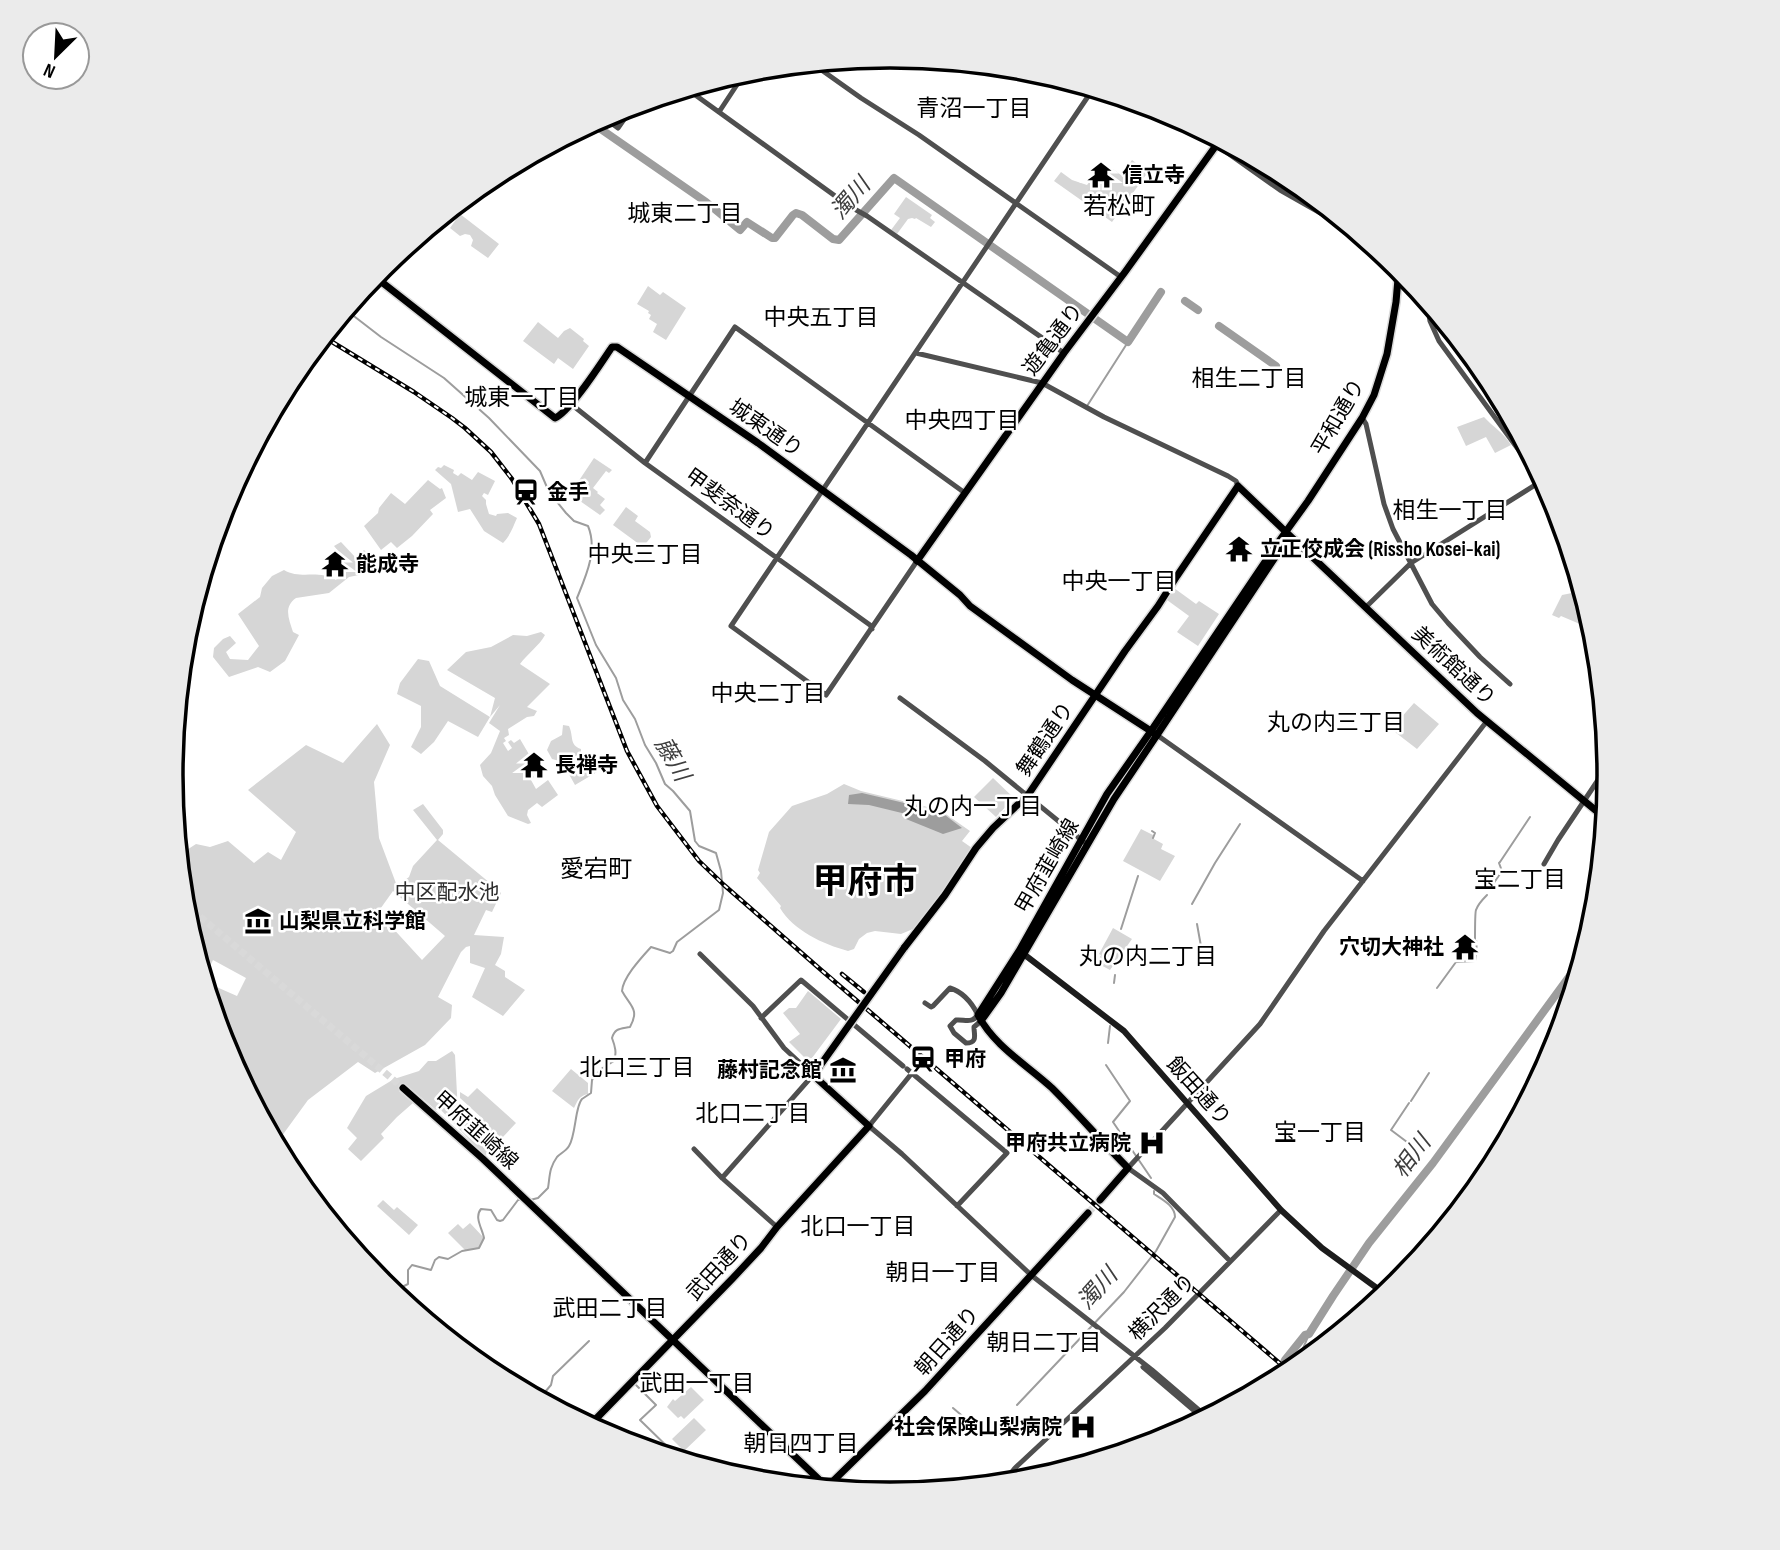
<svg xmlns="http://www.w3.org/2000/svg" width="1780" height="1550" viewBox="0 0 1780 1550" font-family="'Sofia Sans Condensed','Noto Sans JP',sans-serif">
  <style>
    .green { fill: #d6d6d6; fill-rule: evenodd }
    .water { fill: #9d9d9d }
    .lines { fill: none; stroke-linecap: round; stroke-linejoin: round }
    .stream { stroke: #9d9d9d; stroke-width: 2 }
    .river { stroke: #9d9d9d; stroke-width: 8 }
    .primary-tunnel { stroke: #d9d9d9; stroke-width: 7; stroke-dasharray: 7 3.5; stroke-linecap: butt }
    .primary-casing { stroke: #dbdbdb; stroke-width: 10 }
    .trunk-casing { stroke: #dbdbdb; stroke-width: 10 }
    .tertiary { stroke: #4f4f4f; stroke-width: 5 }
    .secondary { stroke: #1c1c1c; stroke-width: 6 }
    .primary { stroke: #000; stroke-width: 7 }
    .trunk { stroke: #000; stroke-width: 7 }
    .rail-casing { stroke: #000; stroke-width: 4.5 }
    .rail { stroke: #fff; stroke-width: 2; stroke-dasharray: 5; stroke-linecap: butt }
    .primary-bridge-casing { stroke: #dbdbdb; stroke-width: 10; stroke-linecap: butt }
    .primary-bridge { stroke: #000; stroke-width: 7 }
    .labels { text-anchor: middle; stroke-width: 5; stroke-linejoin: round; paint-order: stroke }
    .poi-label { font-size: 21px; font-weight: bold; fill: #000; stroke: #fff; text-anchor: start }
    .street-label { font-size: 21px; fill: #000; stroke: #fff }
    .park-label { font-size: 21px; fill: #2d2d2d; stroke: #fff }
    .neighbourhood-label { font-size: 23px; fill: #000; stroke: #fff }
    .water-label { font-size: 23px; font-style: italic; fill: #3e3e3e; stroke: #fff }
    .quarter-label { font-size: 24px; fill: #000; stroke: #fff }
    .town-label { font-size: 35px; font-weight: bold; fill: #000; stroke: #fff }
    .rim { fill: none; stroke: #000; stroke-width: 3.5 }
  </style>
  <rect width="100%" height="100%" fill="#fff"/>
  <path class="green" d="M1132,160L1148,172L1112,222L1054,181L1061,172L1072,180L1087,185L1090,181L1098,180L1101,181L1102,180L1108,183L1112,178L1107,174L1113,169L1121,175Z
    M906,197L932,215L930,218L935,222L931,227L916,218L915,219L912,218L908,219L897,234L891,230L900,218L894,214Z
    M460,214L499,244L488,258L471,246L473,240L470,235L465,234L460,236L450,228Z
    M648,286L660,295L663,292L686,308L666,340L653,332L657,324L649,319L651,315L648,313L649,311L637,304Z
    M538,322L558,338L564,331L570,328L584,339L583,341L589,346L573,369L558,358L554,364L523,341Z
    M1484,417C1493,427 1504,433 1511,445L1495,453L1486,437L1466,446L1457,427Z
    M594,458L612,470L609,473L606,471L593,488L598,492L597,493L605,499L600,505L605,510L600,515L570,494Z
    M444,465L454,470L453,473L458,476L461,473L472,480L478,472L495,481L488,495L484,493L482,496L486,500V504L489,514L496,516L497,514L508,513L517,518C513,527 510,536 503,543L484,531L470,509L458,512L451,484L435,470L438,467L441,468Z
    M428,480L440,489L442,488L446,498L430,510L433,514L412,536L397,548L391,542L381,550L364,526L378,513L379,508L391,493L405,504Z
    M626,507L638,516L635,521L650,532L651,537L643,547L613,525Z
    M341,542L356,558L364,550L379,564L364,574L349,577L329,593L296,598C283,607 289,619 293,632L299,635L285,661L270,672L258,667L229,677L213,657L214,648L223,639L230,636L236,643L226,652L230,659L248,660L259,646L238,614L260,597L262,588L272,576L284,570C301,580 318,569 336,580L345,565L339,558V552L334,546Z
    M1174,588L1196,604L1199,601L1219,614L1198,646L1177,632L1189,616L1167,600Z
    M1582,591L1594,630L1561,616L1559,618L1552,615L1562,595Z
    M541,632L545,635C539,646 528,653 520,664L550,684L527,707L537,711L534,716L527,717L508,729L509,735L504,738L506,741L503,743L508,751L512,748L508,742L511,740L514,743L520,739L530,756L523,761L534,777L531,780L536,789L548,780L558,795L542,807L537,803L528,810L527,815L531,823L528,824L508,816L495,795L492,786L483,776L480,765L491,753L500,731L489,723L500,705L490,717L478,737L448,721L434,742L421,754L411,747L421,727V706L397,694L400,683L418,659L429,661L440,686L490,717L495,698L447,670L466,652L491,647L513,635L527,636Z
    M1414,703L1439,724L1417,749L1391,729Z
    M377,724L390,745L374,782L379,838L397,886L409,877L413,866L437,840L413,810L423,804L443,830V834L438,840L496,888L501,893L492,912L486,910L474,935L504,937L501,954L495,965L505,971V977L525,990L503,1016L472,997L485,968L470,963V946L466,947L461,952L438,997L452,1005L451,1018L425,1045L375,1073L358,1062L308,1100L276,1144L226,1050L207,988L212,985L237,996L246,978L213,960L204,978L185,915L179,855L196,844L210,847L228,841L254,863L268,852L281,860L296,832L248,790L306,745L343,763ZM393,891L445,936L422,960L378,912Z
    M563,725L569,726C574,737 569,745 581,749V752L567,763L552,759L547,750L551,741L562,735Z
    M585,753L597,772L575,785L565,767Z
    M993,778L1014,798L996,817L974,797Z
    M844,784L861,791L940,810L970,831L962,841L972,848L949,884L913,929L901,934L875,931L867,933L859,939L854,949L848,951C823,944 794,931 780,908L781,906L757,878L760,873L758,870L769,832L792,806L827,794Z
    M1141,829L1153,835L1154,839L1163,844L1161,849L1175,856L1160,881L1123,861Z
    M1113,928L1132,939L1110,970L1097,963L1101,955L1099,954Z
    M808,991L841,1019L812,1058L806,1059L789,1042L800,1034L783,1013L789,1008H796Z
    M452,1051L455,1055L458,1114L474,1128L483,1119L460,1098V1092L468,1097L477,1088L516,1123L485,1156L440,1109L436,1110L405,1084L399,1091L413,1103L397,1117L381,1134L384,1138L361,1161L348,1149L357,1138L347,1128L366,1096L394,1079L419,1071L428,1061H436Z
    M571,1069L588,1083V1094C579,1096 578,1100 574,1108L552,1091Z
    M383,1200L394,1210L397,1207L418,1225L409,1235L377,1206Z
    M470,1223L484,1238L479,1248L465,1250L448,1233L458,1224L463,1229Z
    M691,1387L704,1400L684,1419L681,1416L678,1418L667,1407L673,1399L675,1401Z
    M694,1418L706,1430L684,1451L672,1439Z"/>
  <path class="water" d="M862,793L934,810L945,815L962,828L943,834L906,819V814L869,805L848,804L849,795Z"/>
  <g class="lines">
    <path class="stream" d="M346,310L381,337L444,378L489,418L540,471L549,492L566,513L574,521L588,526C598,550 586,576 577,598L596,645L616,678L623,700L635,719L645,745L656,763L665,784L673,791L690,811L695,841L699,846L716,853L721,871L723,893L719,910L677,942L673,951L670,953L651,947C642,957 623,977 622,991C630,1006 640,1009 630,1027C620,1029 615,1028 612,1038C615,1046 617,1053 614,1061L601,1069L592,1080L591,1093C588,1095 585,1097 582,1099C575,1106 576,1135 569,1146C566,1151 561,1153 557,1157C549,1168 550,1176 548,1188L538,1198L530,1200
      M1087,406L1128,342
      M1152,831L1155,833L1153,838
      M1489,890L1502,871L1499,863L1500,862L1530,817
      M1192,904L1215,863L1240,824
      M1197,924L1204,963
      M1121,929L1138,876
      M1114,983L1115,975
      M1437,988L1456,962L1475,961L1477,942L1475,940C1475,934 1475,912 1476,910C1478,904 1483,899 1487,895
      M1108,1043L1110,1026
      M1106,1065L1130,1101L1113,1122L1151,1178
      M1411,1101L1429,1073
      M1407,1142L1391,1130L1409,1103
      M383,1285L391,1279L402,1287L408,1284V1270L412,1265L431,1270L435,1260L439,1257L448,1259L462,1251L479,1248L484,1238C482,1228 474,1217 481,1209L491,1210L497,1220L500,1221L503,1220L518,1200H521
      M1295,1368L1309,1334
      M636,1385L656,1405L640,1420L680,1459
      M539,1399L551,1385L553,1376L589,1341
      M1017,1405L1124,1292L1156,1251L1175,1217C1175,1206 1163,1200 1154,1194V1191
      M953,1408L980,1431"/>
    <path class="river" d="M592,123L706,202L740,230L747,222L772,238H775L793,215L796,213L802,215L833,239L839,240L894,178L1128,342L1161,292
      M1185,301L1198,310
      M1219,326L1276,366
      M1277,1379L1285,1360L1305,1335L1309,1334L1333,1296L1369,1243L1433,1163L1582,959"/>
    <path class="primary-tunnel" d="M184,903L403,1088
      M1088,1213L1100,1200"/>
    <g class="primary-casing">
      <path id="primary" d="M917,561L1064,353L1125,272L1220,140
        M904,948L945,895L976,848L993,828L1028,795L1125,651L1158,606L1177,576L1238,486L1286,532
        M981,1021L1001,993L1114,799L1157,735
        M403,1088L483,1159L828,1488
        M1100,1200L1128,1168C1102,1142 1078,1114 1052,1088C1027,1065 994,1046 978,1015L1019,951L1107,794L1151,731
        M589,1426L733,1278L761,1248L777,1227L869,1126L813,1075L817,1070
        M827,1487L925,1391L1088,1213"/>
    </g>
    <g class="trunk-casing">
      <path id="trunk" d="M374,276L555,418C570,412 601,363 612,347H617L758,443L911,555L960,595L970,606L1072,680L1157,735L1282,547L1286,532
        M1286,532L1477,713L1605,818
        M1151,731L1277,544L1308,501L1362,418L1374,395L1387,354L1396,302L1399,267"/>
    </g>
    <path class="tertiary" d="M813,64L861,98L919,135L1121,277
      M687,89L849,206L867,216L1064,353
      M719,112L746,71
      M607,115L620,125
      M1174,115L1280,190L1361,236
      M603,117L618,128L634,105
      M1427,302L1430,321L1439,341L1553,497
      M916,353L1042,383L1104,417L1228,476L1236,481L1238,486
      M571,404L645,463L870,625L872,629
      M1362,418L1366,424L1384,504L1393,529L1432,604L1448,623L1480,657L1510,684
      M645,463L735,327L965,493
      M917,561L826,695L731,626L1093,89
      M1366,607L1411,563L1543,480
      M900,698L985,761L1084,842
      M1157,735L1363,881
      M1544,864L1558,840L1608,765
      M700,954L753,1006L784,1048L813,1075L722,1178L777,1227
      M925,1003L931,1007L933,1006L950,988C963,992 972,1003 978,1015C972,1024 964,1019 956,1020L950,1026L954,1033L966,1043C978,1043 974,1035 974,1027L981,1021
      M761,1018L801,980L903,1066
      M907,1069L1007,1153L957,1206
      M912,1073L869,1126L902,1154L1031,1275L1152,1370L1207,1417
      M694,1149L722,1178
      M1230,1261L1163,1193L1128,1168L1260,1024L1324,931L1487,721
      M1143,1367L1204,1419
      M1003,1483L1015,1468L1165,1328L1281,1210"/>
    <path class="secondary" d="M1021,952L1124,1031L1281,1210L1322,1248L1385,1294"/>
    <use href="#primary" class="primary"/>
    <use href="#trunk" class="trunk"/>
    <g class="rail-casing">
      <path id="rail" d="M324,337L414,392L452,418L465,428L491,452L512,479L539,524L627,751L657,806L699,861L724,885L820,969L1290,1372
        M842,974L864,992"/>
    </g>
    <use href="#rail" class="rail"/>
    <g class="primary-bridge-casing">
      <path id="primary-bridge" d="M817,1070L904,948"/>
    </g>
    <use href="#primary-bridge" class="primary-bridge"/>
  </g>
  <defs>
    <g id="temple-bare" transform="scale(2.1)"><path d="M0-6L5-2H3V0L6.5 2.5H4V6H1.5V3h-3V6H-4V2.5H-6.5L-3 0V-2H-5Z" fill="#000" stroke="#fff" stroke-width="2.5" paint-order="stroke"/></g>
    <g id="station-bare" transform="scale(2.1)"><path d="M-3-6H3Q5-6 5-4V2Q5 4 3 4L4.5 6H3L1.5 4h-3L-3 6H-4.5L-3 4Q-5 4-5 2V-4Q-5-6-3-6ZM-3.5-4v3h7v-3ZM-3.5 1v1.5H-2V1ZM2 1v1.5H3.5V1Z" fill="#000" stroke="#fff" stroke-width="2.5" paint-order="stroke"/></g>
    <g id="museum-bare" transform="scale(2.1)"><path d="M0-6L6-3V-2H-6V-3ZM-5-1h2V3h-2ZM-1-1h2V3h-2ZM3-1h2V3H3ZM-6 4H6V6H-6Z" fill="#000" stroke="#fff" stroke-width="2.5" paint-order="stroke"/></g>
    <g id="hospital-bare" transform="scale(2.1)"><path d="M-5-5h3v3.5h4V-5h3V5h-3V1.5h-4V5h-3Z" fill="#000" stroke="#fff" stroke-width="2.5" paint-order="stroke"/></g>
  </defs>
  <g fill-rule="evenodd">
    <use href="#temple-bare" x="1101" y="175"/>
    <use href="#station-bare" x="526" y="492"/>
    <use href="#temple-bare" x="1239" y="549"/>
    <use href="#temple-bare" x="335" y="564"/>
    <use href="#temple-bare" x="534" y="765"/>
    <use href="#museum-bare" x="258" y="921"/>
    <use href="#temple-bare" x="1465" y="947"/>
    <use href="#station-bare" x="923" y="1059"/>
    <use href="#museum-bare" x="843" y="1070"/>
    <use href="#hospital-bare" x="1152" y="1143"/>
    <use href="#hospital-bare" x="1083" y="1427"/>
  </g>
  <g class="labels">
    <g class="poi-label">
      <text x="1122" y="182">信立寺</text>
      <text x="547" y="499">金手</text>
      <text x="1260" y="556">立正佼成会 (Rissho Kosei-kai)</text>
      <text x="356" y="571">能成寺</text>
      <text x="555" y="772">長禅寺</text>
      <text x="279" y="928">山梨県立科学館</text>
      <text x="1444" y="954" text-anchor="end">穴切大神社</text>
      <text x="944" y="1066">甲府</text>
      <text x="822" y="1077" text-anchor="end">藤村記念館</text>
      <text x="1131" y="1150" text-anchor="end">甲府共立病院</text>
      <text x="1062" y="1434" text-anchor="end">社会保険山梨病院</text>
    </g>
    <g class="street-label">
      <text transform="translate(1053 339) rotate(-53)" y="7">遊亀通り</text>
      <text transform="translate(1338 417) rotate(-60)" y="7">平和通り</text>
      <text transform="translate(766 428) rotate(35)" y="7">城東通り</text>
      <text transform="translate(730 504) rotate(36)" y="7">甲斐奈通り</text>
      <text transform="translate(1454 666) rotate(43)" y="7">美術館通り</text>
      <text transform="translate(1045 739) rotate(-56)" y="7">舞鶴通り</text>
      <text transform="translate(1047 866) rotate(-60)" y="7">甲府韮崎線</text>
      <text transform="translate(1199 1091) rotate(48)" y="7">飯田通り</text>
      <text transform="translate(476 1130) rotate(42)" y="7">甲府韮崎線</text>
      <text transform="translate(719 1266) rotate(-47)" y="7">武田通り</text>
      <text transform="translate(1162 1307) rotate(-45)" y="7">横沢通り</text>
      <text transform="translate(947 1341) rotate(-48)" y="7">朝日通り</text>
    </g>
    <g class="park-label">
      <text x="447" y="899">中区配水池</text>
    </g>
    <g class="neighbourhood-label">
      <text x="974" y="116">青沼一丁目</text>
      <text x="685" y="221">城東二丁目</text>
      <text x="821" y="325">中央五丁目</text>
      <text x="1249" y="386">相生二丁目</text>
      <text x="522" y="405">城東一丁目</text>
      <text x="962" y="428">中央四丁目</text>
      <text x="1450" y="518">相生一丁目</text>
      <text x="645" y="562">中央三丁目</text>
      <text x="1119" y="589">中央一丁目</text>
      <text x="768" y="701">中央二丁目</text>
      <text x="1336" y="730">丸の内三丁目</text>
      <text x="973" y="814">丸の内一丁目</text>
      <text x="1520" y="887">宝二丁目</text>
      <text x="1148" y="964">丸の内二丁目</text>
      <text x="637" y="1075">北口三丁目</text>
      <text x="753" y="1121">北口二丁目</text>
      <text x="1320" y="1140">宝一丁目</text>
      <text x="858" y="1234">北口一丁目</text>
      <text x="943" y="1280">朝日一丁目</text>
      <text x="610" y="1316">武田二丁目</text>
      <text x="1044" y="1350">朝日二丁目</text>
      <text x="697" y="1391">武田一丁目</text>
      <text x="801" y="1451">朝日四丁目</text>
    </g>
    <g class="water-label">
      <text transform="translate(850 198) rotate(-49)" y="8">濁川</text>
      <text transform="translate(673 759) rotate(60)" y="8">藤川</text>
      <text transform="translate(1411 1156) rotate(-53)" y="8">相川</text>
      <text transform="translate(1097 1288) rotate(-48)" y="8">濁川</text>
    </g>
    <g class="quarter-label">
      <text x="1119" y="214">若松町</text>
      <text x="596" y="877">愛宕町</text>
    </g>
    <g class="town-label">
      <text x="865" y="893">甲府市</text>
    </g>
  </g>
  <path d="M0 0H1780V1550H0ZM183 775a707 707 0 1 1 1414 0a707 707 0 1 1-1414 0Z" fill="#ebebeb" fill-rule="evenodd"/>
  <path class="rim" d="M183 775a707 707 0 1 1 1414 0a707 707 0 1 1-1414 0Z"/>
  <g transform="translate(56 56) rotate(204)"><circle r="33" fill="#ffffff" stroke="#999999" stroke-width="2"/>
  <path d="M0-5L12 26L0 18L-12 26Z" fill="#000000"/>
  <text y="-10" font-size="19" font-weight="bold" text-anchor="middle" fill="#000000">N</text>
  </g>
</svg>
